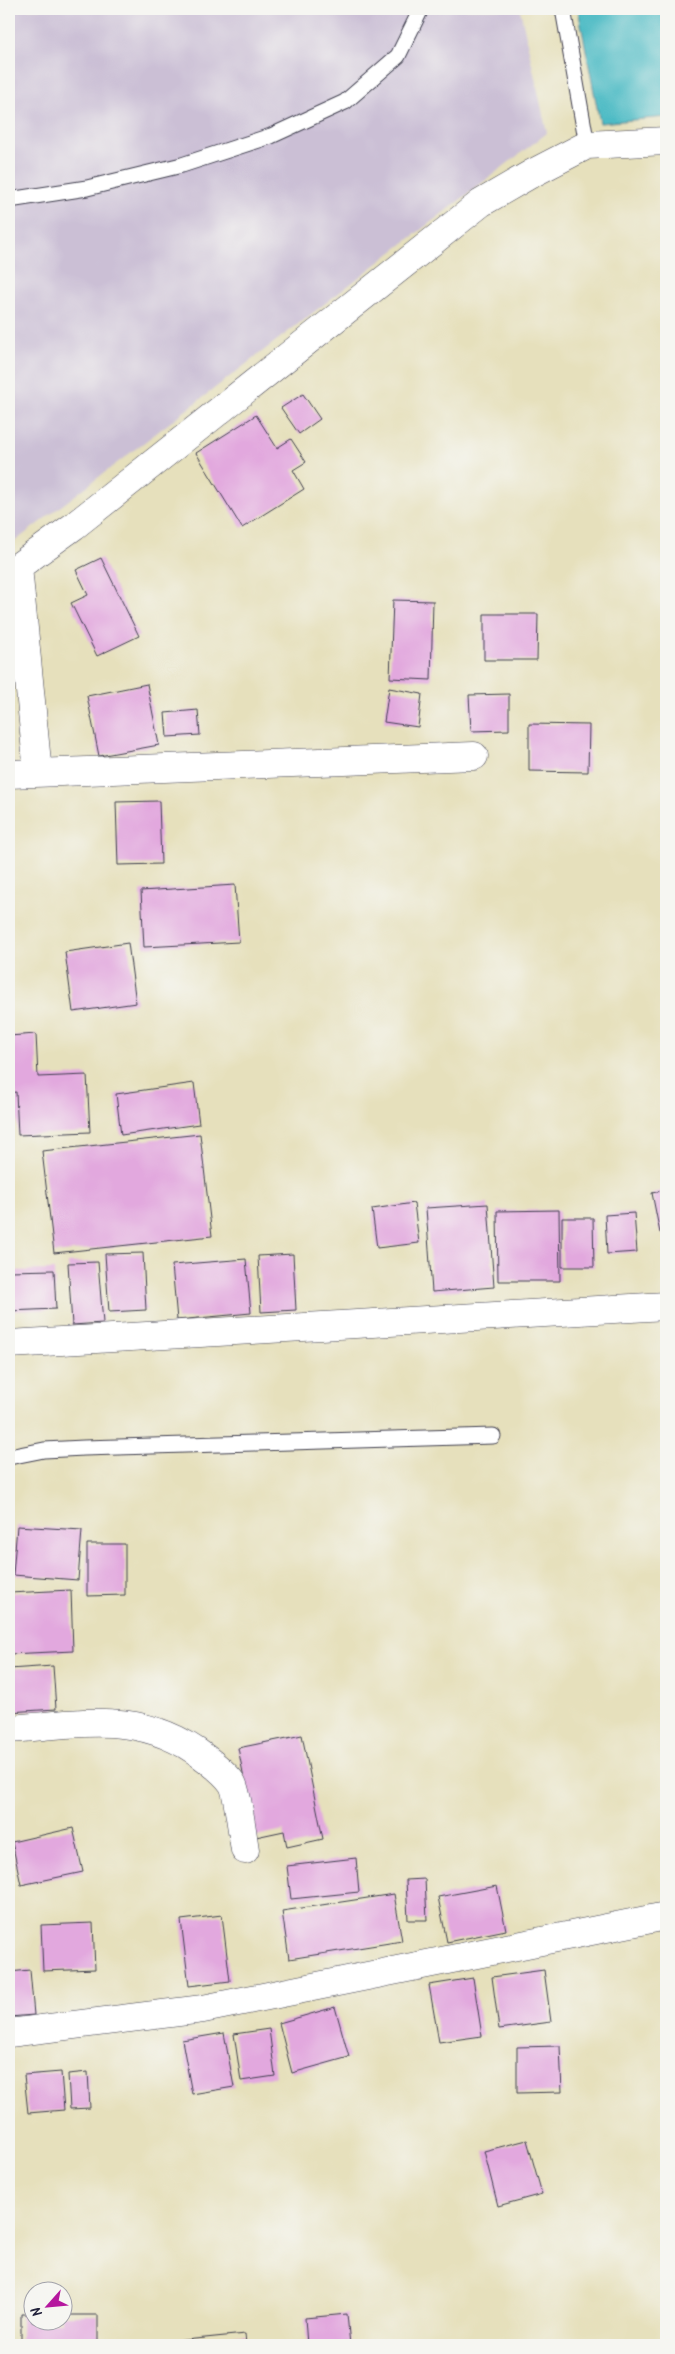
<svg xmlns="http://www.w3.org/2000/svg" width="675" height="2354" viewBox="0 0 675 2354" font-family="Kalam,sans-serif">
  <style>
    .industrial { fill: #cbbfd5 }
    .water { fill: #4dbbc5; stroke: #386e80 }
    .building { fill: #e2a8de }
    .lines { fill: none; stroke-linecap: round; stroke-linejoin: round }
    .lane-casing { stroke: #3f3e4e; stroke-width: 17 }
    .street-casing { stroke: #3f3e4e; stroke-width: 29 }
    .lane { stroke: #fff; stroke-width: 15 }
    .street { stroke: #fff; stroke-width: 28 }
  </style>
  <rect width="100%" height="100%" fill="#f6f6f2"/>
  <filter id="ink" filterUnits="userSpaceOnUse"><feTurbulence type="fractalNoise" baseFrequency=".02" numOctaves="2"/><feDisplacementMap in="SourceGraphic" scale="10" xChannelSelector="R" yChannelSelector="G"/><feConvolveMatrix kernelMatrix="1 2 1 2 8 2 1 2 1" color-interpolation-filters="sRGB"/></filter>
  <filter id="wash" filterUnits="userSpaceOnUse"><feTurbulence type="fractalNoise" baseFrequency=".0096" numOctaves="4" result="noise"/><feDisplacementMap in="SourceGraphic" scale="20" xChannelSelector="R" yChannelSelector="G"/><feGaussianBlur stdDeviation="1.12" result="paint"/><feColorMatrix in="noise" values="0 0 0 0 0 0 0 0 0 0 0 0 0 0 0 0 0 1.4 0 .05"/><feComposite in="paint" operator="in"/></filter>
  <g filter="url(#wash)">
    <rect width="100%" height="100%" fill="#e6e0bc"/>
    <path class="industrial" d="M9,9H520L547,133L9,546Z"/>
    <path class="water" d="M578,9H666V117L600,123Z"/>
    <g id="blocks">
      <path class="building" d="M303,394L320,419L299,434L281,408Z
        M256,415L277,448L291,439L306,462L293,470L304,489L242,528L196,453Z
        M101,558L139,636L97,656L71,603L88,595L76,570Z
        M393,600L433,601L431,680L390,678Z
        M484,614H538L537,660H484Z
        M147,684L159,745L99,756L87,696Z
        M389,688L422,694L418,727L384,722Z
        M509,694V730L471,731L469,695Z
        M198,710L200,735L167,737L165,713Z
        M529,724L589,725L588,772L529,771Z
        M159,801L161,864L118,865L116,802Z
        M235,885L239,942L144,947L141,891Z
        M128,943L136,1003L73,1012L65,952Z
        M36,1034L38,1077L87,1075L90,1132L18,1135L16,1092L9,1093V1036Z
        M194,1083L199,1124L121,1135L116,1094Z
        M200,1134L212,1236L54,1253L42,1151Z
        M666,1190V1232L660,1233L652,1193Z
        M414,1203L419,1243L377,1248L372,1209Z
        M488,1204L494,1287L432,1292L426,1208Z
        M559,1210L560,1281H498L497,1211Z
        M634,1213L637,1252L607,1254L605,1215Z
        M562,1218H593L594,1267H562Z
        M143,1253L146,1310L109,1312L105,1254Z
        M293,1254L296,1310L261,1312L258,1256Z
        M246,1259L251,1313L177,1320L172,1265Z
        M98,1262L103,1323L72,1325L68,1263Z
        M54,1270L56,1309L9,1311V1271Z
        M17,1526L82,1530L78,1580L13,1575Z
        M87,1544H125V1595L87,1596Z
        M71,1590L73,1651L9,1654V1593Z
        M53,1666L56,1709L9,1712V1669Z
        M302,1735L323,1839L287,1847L284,1831L256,1837L238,1748Z
        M73,1828L83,1872L21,1885L12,1842Z
        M356,1858L359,1892L291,1899L287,1866Z
        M425,1879L427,1920H408L406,1880Z
        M497,1886L506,1930L447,1942L438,1897Z
        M394,1894L402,1941L289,1959L282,1911Z
        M222,1915L230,1981L189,1986L181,1920Z
        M93,1923L95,1969L43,1971L41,1925Z
        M30,1970L34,2015L9,2017V1972Z
        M544,1970L551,2022L499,2029L492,1977Z
        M473,1978L482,2036L439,2042L429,1985Z
        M335,2007L349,2057L292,2073L279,2023Z
        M269,2029L275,2076L241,2081L234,2034Z
        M224,2033L234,2087L192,2094L182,2040Z
        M560,2046L562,2092L517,2093V2047Z
        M61,2072L64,2110L28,2113L24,2075Z
        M88,2072L90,2108L70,2109L68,2074Z
        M527,2140L542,2194L498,2206L484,2151Z
        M21,2314H32V2322H62V2315H98V2345H21Z
        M347,2314L350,2345H307L305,2318Z
        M245,2334L246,2345H145V2344Z"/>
    </g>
  </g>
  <g filter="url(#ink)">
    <use href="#blocks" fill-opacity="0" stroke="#3f3e4e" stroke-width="1"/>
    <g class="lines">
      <g class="lane-casing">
        <path id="lane" d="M563,9L587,145
          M9,200L87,188L182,165L271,136L345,102L398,56L421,9
          M9,1457L44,1450L84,1448L493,1436"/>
      </g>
      <g class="street-casing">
        <path id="street" d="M18,567L38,773
          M9,573L74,526L481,203L531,174L587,145L666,141
          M9,774L474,756
          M9,1344L666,1306
          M9,1729C81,1724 142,1709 204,1757C212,1763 226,1774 232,1783C237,1790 243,1838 245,1850
          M9,2033L203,2009L666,1916"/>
      </g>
      <use href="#lane" class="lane"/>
      <use href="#street" class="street"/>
    </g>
  </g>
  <rect width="675" height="2354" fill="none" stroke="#f6f6f2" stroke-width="30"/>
  <g transform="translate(48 2306) rotate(243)"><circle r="24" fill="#f6f6f2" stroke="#a1a1a9"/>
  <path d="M0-4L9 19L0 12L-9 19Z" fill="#b5179e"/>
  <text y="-8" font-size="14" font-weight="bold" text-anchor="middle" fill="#22223b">N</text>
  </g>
</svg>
